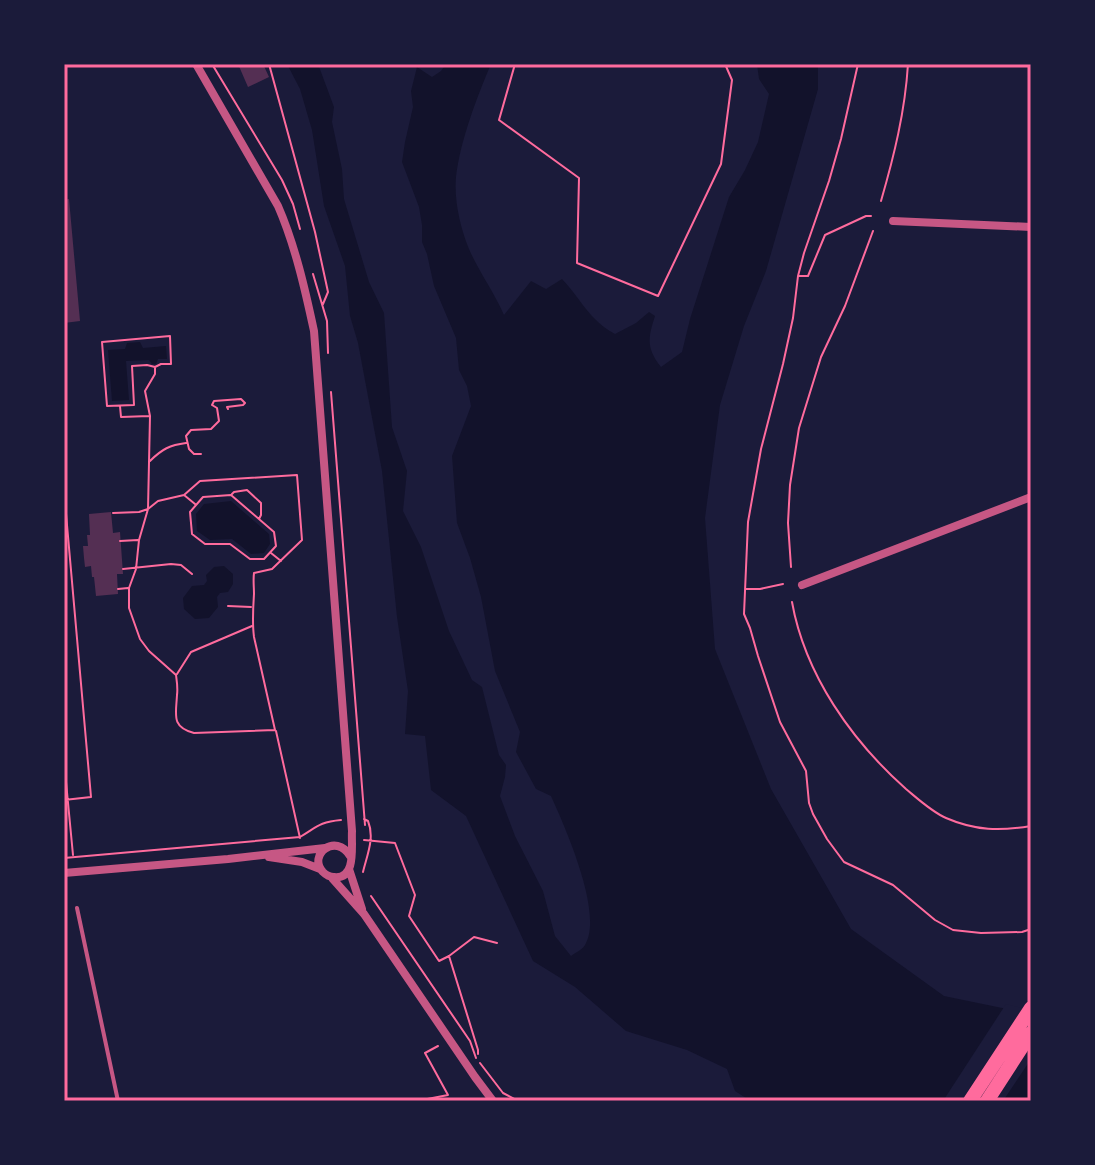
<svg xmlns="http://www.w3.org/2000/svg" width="1095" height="1165" viewBox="0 0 1095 1165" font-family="'Fira Sans Condensed',sans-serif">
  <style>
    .water { fill: #12122b }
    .pier { fill: #1b1b3a }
    .building { fill: #542f53 }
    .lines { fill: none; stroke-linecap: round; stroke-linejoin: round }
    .path { stroke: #ff6b9d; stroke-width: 2 }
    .service { stroke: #c65784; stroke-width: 4 }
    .minor { stroke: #c65784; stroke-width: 8 }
    .primary { stroke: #ff6b9d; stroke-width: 14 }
    .neatline { fill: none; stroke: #ff6b9d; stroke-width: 3 }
  </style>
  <rect width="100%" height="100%" fill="#1b1b3a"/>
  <path class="water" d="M287,64H318L334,107L332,122L342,169L344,199L369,282L384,313L392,427L407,471L403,511L421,547L449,631L472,680L482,687L499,755L506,765L505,777L500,796L515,836L543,891L555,936L571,956C575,953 583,949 585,945C604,914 565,827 551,796L536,789L516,752L520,732L495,671L481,597L470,558L457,523L452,456L471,406L467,386L459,370L456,338L434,286L427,254L422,242V225L419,207L402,162L405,142L413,107L411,91L417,67L432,77L441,71L446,64H491C477,97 460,141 456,177C454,200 460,227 469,249C479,272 494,292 504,315L531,281L546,289L562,279C581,299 589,320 615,334L636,323L649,312L655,316C648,338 646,348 661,367L682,352L690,319L729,197L745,170L758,142L769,94L759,79L757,64H818V89L766,271L744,326L720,405L705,518L715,649L771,789L851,929L944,996L1031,1014V1101L749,1100L735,1091L727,1069L687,1050L626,1031L575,987L533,961L466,816L431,790L425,736L405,734L408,691L397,617L382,471L358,343L350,316L345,266L324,206L312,130L300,89Z
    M140,342L143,348L166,346L167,359H158L156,364H152L149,360L126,361L129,400L112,401L108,350L125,349L127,343Z
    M231,501L269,534L270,544L264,553L251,554L232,539L210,540L197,531L196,514L204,504Z
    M224,566L233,574V584L228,592L220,593L217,597L218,607L209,618L195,619L184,609L183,598L192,586L204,585L207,581L206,575L214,567Z"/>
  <path class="pier" d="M1006,1004L1031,1010V1059L1003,1101H943Z"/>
  <path class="building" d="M238,64H263L269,77L248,87Z
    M69,199L80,321L64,323V200Z
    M111,512L113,533L120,532L123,574H117L118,594L96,596L94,577H92L91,566L85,567L84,558L83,546H88L87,535H90L89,514Z"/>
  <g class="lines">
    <path class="path" d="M212,64L282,180L293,204L300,229
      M269,64L315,232L328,292L323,304
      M515,64L499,120L579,178L577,263L658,296L721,164L732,80L725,64
      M858,64L841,139L829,181L804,253L798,276L793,318L783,364L761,449L748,522L744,614L750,628L758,656L780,722L806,771L809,803L813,814L827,839L844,862L893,885L935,920L953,930L981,933L1022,932L1031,929
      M881,201C894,156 905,112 908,64
      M313,274L327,321L328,353
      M799,276H808L825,235L866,216H871
      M170,336L171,364H161L155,367L147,365L132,366L134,405L107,406L102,342Z
      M155,367V374L145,391L150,416L148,509L139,540L136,569L129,588V608L140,639L149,651L176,675C177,682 178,688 177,695C176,715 171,727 194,733L275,730L254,637C252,622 253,609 254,594C254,587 253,580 254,573L272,569L302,540L297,475L200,481L184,495
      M331,392L365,825
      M120,406L121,417L149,416
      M201,454H194L189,449L186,436L191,430L211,429L219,421L217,408L212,405L214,401L241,399L245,403L243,405L227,407L228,409
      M150,461C162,449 170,445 186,443
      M64,491L91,797L64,800
      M232,494L234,492L247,490L261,503V515L259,519
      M231,495L274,532L276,546L264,559H250L230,544H205L192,534L190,512L203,497Z
      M113,513L139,512L148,509L158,501L184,495L195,504
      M120,541L138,540
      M271,553L281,561
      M791,567L788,523L790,485L799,428L821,357L845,306L873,231
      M123,569L171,564L181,565L192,574
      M118,589L128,588
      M746,589H760L783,584
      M792,602C805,675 852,741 906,789C918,799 932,812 946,818C976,831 1000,831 1031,826
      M228,606L251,607
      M177,674L191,652L252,626
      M276,731L300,838
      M64,761L73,855
      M364,840L395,843L415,895L409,916L439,961L449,956L474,937L497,943
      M64,858L300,837C317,827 319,822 341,820
      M363,872C367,855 375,838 368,821L364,819
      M371,896L470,1041L476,1058
      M449,956L478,1050V1054
      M480,1063L503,1093L518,1101
      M417,1101L448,1095L425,1053L438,1046"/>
    <path class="service" d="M77,908L118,1101"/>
    <path class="minor" d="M196,64L278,206C295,245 305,289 314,331L352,831C351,845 357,880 334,877C330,877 326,875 323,872C307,855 336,832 350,856
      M893,221L1031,227
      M802,585L1031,497
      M269,857L302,862L320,869
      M349,869L362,909
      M64,873L228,859L325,848
      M332,878L364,914L475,1077L493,1101"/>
    <path class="primary" d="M970,1101L1031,1008
      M987,1101L1031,1033"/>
  </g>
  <rect width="1095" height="1165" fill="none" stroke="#1b1b3a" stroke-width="132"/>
  <rect x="66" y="66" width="963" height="1033" class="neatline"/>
</svg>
